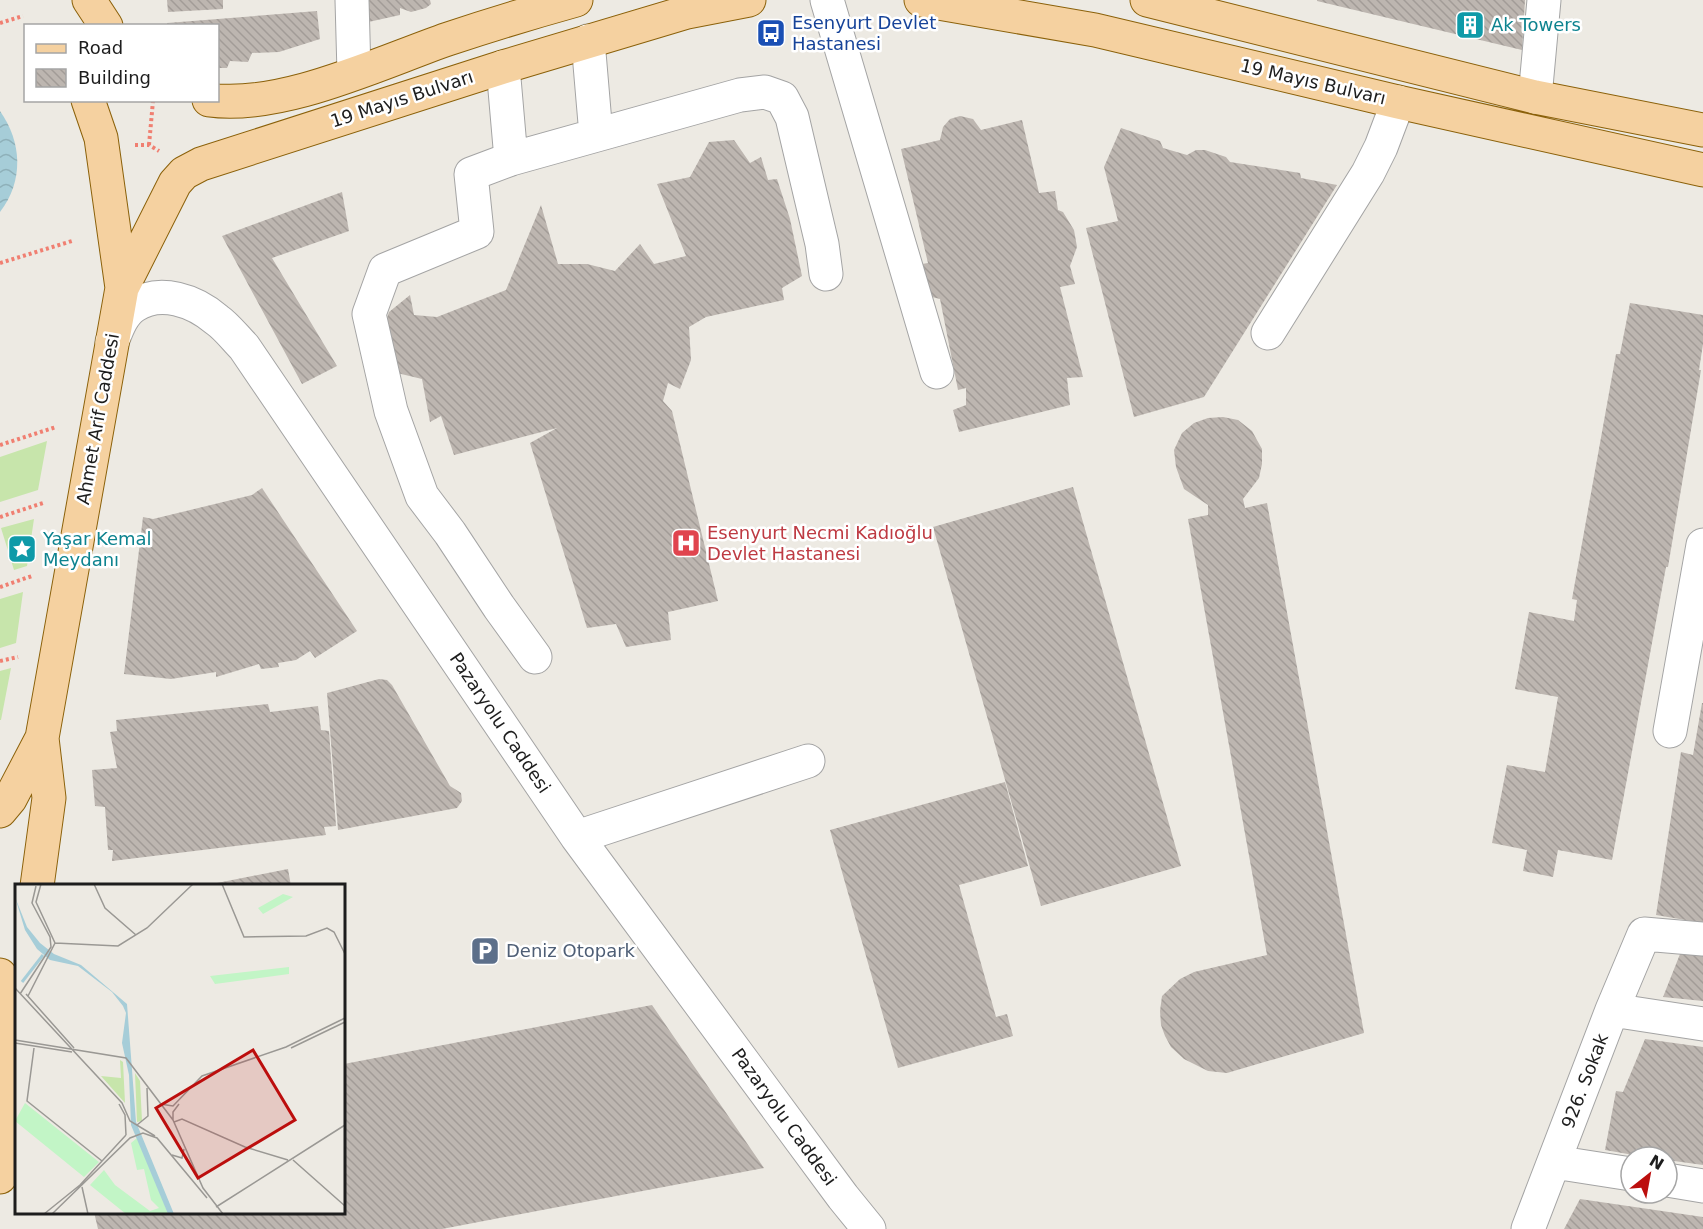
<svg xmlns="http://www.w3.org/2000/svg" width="1703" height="1229" viewBox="0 0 1703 1229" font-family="'DejaVu Sans',sans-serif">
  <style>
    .grass { fill: #c7e5ab }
    .water { fill: url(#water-waves) }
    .building { fill: url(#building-back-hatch) }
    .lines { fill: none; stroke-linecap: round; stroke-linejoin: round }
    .minor-casing { stroke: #a4a4a4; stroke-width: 35 }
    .major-casing { stroke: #8b610a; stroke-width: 35 }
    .path { stroke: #f07f71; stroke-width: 4; stroke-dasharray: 3 3; stroke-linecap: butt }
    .minor { stroke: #fff; stroke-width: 33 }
    .major { stroke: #f5d1a0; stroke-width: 33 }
    .labels { text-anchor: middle; stroke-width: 5; stroke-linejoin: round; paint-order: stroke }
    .transit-label { font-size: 18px; fill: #164399; stroke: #fff; text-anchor: start }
    .culture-label { font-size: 18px; fill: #0d838f; stroke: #fff; text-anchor: start }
    .street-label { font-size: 18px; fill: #1d1d1d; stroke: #fff }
    .health-label { font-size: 18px; fill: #be3a42; stroke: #fff; text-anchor: start }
    .service-label { font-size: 18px; fill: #4e5e75; stroke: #fff; text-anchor: start }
    .inset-river { fill: none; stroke: #a6cdd8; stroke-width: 3 }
    .inset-road { fill: none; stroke: #9a9894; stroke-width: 1.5 }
    .view { fill: #bc0e0d; fill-opacity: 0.15; stroke: #bc0e0d; stroke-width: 3 }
    .inset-edge { fill: none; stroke: #1d1d1d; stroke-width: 3 }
  </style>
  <defs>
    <pattern id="water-waves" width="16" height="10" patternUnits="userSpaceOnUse" patternTransform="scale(1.5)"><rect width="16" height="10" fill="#a6cdd8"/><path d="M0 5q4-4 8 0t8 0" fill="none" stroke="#8eb0b9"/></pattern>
    <pattern id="building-back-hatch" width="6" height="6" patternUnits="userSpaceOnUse" patternTransform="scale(1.5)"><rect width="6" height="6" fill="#bdb6b0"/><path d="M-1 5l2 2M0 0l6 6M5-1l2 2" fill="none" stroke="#a29c97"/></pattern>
  </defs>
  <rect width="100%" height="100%" fill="#edeae3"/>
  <path class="grass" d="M47,441L38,490L0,502V457Z
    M34,519L27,566L14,570L1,528Z
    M23,592L16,643L0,648V599Z
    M11,668L1,720H0V671Z"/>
  <path class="water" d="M0,111C22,142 24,181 0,212Z"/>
  <path class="building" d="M167,0H223V9L168,12Z
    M363,0H430L431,4L426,8L411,12L400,8V15L364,23Z
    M1317,0H1525L1522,50L1317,1Z
    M317,11L320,39L279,52L252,53L248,62L230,61L227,68H218V26H168L167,23Z
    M960,116L973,119L981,130L1022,120L1039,193L1055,191L1058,210L1063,212L1074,230L1077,247L1070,266L1075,284L1060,287L1083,377L1067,378L1070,405L959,432L953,410L966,405V388L958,390L940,299L924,295L916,265L928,263L901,149L940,140L943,127L950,119Z
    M1121,128L1160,141L1163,148L1187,155L1196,150H1205L1226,157L1230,162L1300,173L1301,178L1337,185L1204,397L1134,417L1086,228L1118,221L1104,167Z
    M734,140L750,163L761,157L768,180L777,179L790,219L802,276L782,288L784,300L706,317L689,327L691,360L680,389L668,383L663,401L672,411L718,601L668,612L671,640L626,647L616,624L587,628L530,443L557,428L454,455L441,416L430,422L422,379L393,372L380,340L389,312L410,295L414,315L437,317L506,290L541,205L558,264H587L615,271L640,244L654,264L686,256L657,184L690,177L709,142Z
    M342,192L349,231L272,258L337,366L302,384L222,236Z
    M1630,303L1703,315V344L1699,370H1701L1668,567H1666L1612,860L1558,850L1553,877L1523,871L1527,850L1492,843L1507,765L1545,772L1558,697L1515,689L1529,612L1574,621L1577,600L1572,599L1616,354H1620Z
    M1223,417L1238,420L1252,431L1262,449V464L1259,478L1243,499L1245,508L1267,503L1364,1033L1227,1073L1208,1071L1184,1059L1171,1047L1165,1036L1161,1025L1160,1011L1162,996L1180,979L1194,972L1267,955L1188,519L1208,515V505L1184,489L1176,467L1174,450L1182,433L1194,423L1208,418Z
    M1073,487L1181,866L1041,906L933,527Z
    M262,488L357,631L315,658L310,651L296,660L278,663L279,667L261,669L259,664L216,677V672L171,679L124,674L143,517L153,519L252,495Z
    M379,679L387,680L392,685L450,786L461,793L462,801L457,808L338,830L327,693Z
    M1702,703H1703V923L1656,915L1681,752L1693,755Z
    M268,704L270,712L318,706L321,730L329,731L336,826L324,827L326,835L112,861L113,850H108L105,807L95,806L92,770L117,768L110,732L117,731L116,720Z
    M1005,782L1028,866L959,885L996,1017L1007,1014L1013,1036L898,1068L830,830Z
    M288,869L291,886H212V884Z
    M1684,944L1703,947V1001L1663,997Z
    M652,1005L764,1168L442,1229H98L94,1212H344V1064Z
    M1645,1039L1703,1047V1165L1667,1160V1157H1645L1605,1150L1616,1091L1623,1092Z
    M1580,1199L1703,1217V1229H1564Z"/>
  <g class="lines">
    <g class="minor-casing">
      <path id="minor" d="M352,0L354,73
        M827,0L937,372
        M588,41L596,135
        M503,67L511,159
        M1535,97L1544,0
        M1268,333L1368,173L1381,147L1398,102
        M112,342C117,329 122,314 134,306C160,288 195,301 217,320C227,327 235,338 244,347L577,837L843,1197L869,1229
        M535,657L499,607L450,533L422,496L391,411L369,314L385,270L477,232L471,174L511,159L740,95L765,92L782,98L792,117L822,244L826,274
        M1670,731L1703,545
        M577,837L808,761
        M1612,1010L1703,1024
        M1554,1162L1631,1174
        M1667,1180L1703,1186
        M1528,1229L1612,1010L1644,934L1703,939"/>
    </g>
    <g class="major-casing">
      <path id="major" d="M89,0L106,26
        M921,0L1095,30L1398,102L1703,170
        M1147,0L1535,97L1703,130
        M209,100C282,110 379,63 448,39C490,25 533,12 576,0
        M122,288L175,183L184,173L201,164L503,67L687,12L749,0
        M0,811L10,799L42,738L122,288L101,138L88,100
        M37,886L49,798L42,738
        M0,975L7,1001L10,1049
        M0,1177L10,1060L16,1026"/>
    </g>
    <path class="path" d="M0,23L23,16
      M135,145H149L159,151
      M149,145L153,101
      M0,263L72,241
      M0,445L56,427
      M0,517L43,503
      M0,587L32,576
      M0,661L18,657"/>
    <use href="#minor" class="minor"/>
    <use href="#major" class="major"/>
  </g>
  <defs>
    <g id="building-square" transform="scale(1.5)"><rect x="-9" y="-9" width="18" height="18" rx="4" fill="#0f9aa8" stroke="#fff"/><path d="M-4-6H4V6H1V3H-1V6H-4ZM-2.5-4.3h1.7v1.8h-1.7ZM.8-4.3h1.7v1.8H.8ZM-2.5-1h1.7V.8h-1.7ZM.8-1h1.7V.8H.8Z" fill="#fff"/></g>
    <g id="bus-square" transform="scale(1.5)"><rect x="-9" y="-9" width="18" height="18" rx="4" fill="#1a4fb4" stroke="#fff"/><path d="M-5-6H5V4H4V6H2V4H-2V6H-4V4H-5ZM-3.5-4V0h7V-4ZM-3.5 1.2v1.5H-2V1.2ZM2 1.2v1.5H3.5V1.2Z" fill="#fff"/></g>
    <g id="hospital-square" transform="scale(1.5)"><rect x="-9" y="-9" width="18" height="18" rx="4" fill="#e0444e" stroke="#fff"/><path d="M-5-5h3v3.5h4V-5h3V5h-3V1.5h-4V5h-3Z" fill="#fff"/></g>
    <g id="sight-square" transform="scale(1.5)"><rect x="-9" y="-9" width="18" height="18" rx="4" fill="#0f9aa8" stroke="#fff"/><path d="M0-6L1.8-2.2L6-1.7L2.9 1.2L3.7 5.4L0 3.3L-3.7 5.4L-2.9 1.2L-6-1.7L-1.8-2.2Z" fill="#fff"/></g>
    <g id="parking-square" transform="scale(1.5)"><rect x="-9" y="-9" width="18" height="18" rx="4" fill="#5c6f8a" stroke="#fff"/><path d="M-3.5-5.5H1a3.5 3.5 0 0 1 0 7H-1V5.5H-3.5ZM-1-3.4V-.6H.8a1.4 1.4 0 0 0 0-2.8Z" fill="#fff"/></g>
  </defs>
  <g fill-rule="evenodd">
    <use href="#building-square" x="1470" y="25"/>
    <use href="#bus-square" x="771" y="33"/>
    <use href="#hospital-square" x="686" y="543"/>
    <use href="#sight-square" x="22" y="549"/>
    <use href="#parking-square" x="485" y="951"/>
  </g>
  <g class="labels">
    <g class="transit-label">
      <text x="792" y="29">Esenyurt Devlet<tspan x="792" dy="21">Hastanesi</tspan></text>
    </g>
    <g class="culture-label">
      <text x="1491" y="31">Ak Towers</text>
      <text x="43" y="545">Yaşar Kemal<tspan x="43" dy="21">Meydanı</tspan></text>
    </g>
    <g class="street-label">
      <text transform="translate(1313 82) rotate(13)" y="6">19 Mayıs Bulvarı</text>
      <text transform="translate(402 99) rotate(-18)" y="6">19 Mayıs Bulvarı</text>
      <text transform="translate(98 419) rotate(-80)" y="6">Ahmet Arif Caddesi</text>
      <text transform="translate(500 723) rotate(56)" y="6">Pazaryolu Caddesi</text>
      <text transform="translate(1585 1081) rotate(-69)" y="6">926. Sokak</text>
      <text transform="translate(784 1117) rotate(54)" y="6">Pazaryolu Caddesi</text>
    </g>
    <g class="health-label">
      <text x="707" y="539">Esenyurt Necmi Kadıoğlu<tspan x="707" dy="21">Devlet Hastanesi</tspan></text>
    </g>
    <g class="service-label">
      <text x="506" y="957">Deniz Otopark</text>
    </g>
  </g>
  <g transform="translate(15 884)">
    <rect width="330" height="330" fill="#edeae3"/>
    <path d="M105,176L108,178L110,219L86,192L106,194ZM120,189L125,197L127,237L122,238Z" fill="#c7e5ab"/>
    <path d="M268,10L278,13L248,30L243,24ZM274,83V90L200,100L195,92ZM10,219L84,278L69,293L0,237ZM122,254L149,319L153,330H111L75,301L89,286L100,301L135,327L144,324L136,316L129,285L122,286L116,259Z" fill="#c2f5c6"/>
    <path d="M0,13L12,43L25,59L39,70L66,81L112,120L121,238L159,330H153L116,241L114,191L107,159L111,129L108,122L97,108L63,82L35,76L22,65L10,46Z" fill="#a6cdd8"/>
    <path class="inset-river" d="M7,98L28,71"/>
    <path class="inset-road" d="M79,0L90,24L121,51M207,0L229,53L291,52L312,44L319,48L330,70M40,59L103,62L132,44L178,0M0,104L107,219L115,237L140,252M5,110L36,63L35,53L17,19L21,2M11,110L59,164M13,112L40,59L21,18L26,0M0,156L111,174L158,236L188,304L208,330M0,159L57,168M19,164L12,217L87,277M276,164L330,138M104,220L110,231L111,251M145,220L158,222L187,192L271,163L330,134M158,236V228L164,220M159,238L167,235L230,263L273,276M122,241L133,232L132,204M157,271L167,274L169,265M278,276L330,322M67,303L73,330M201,323L330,241M29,330L65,301L111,251M37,330L115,254L128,249L142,254L192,314"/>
    <path class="view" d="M238,166L280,236L183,294L141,224Z"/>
    <rect width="330" height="330" class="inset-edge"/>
  </g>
  <rect x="24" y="24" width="195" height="78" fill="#ffffff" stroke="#a5a5a5" stroke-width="1.5"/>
  <rect x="36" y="44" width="30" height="9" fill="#f5d1a0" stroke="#a5a5a5" stroke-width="1.5"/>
  <text x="78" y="54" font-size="18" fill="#1d1d1d">Road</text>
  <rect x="36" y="69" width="30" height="18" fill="url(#building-back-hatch)" stroke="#a5a5a5" stroke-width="1.5"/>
  <text x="78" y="84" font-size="18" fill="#1d1d1d">Building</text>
  <g transform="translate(1649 1175) rotate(31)"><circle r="28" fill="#ffffff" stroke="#a5a5a5" stroke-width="1.5"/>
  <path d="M0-4.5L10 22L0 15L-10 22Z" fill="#bc0e0d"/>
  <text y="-9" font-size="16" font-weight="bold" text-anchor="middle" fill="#1d1d1d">N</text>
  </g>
</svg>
